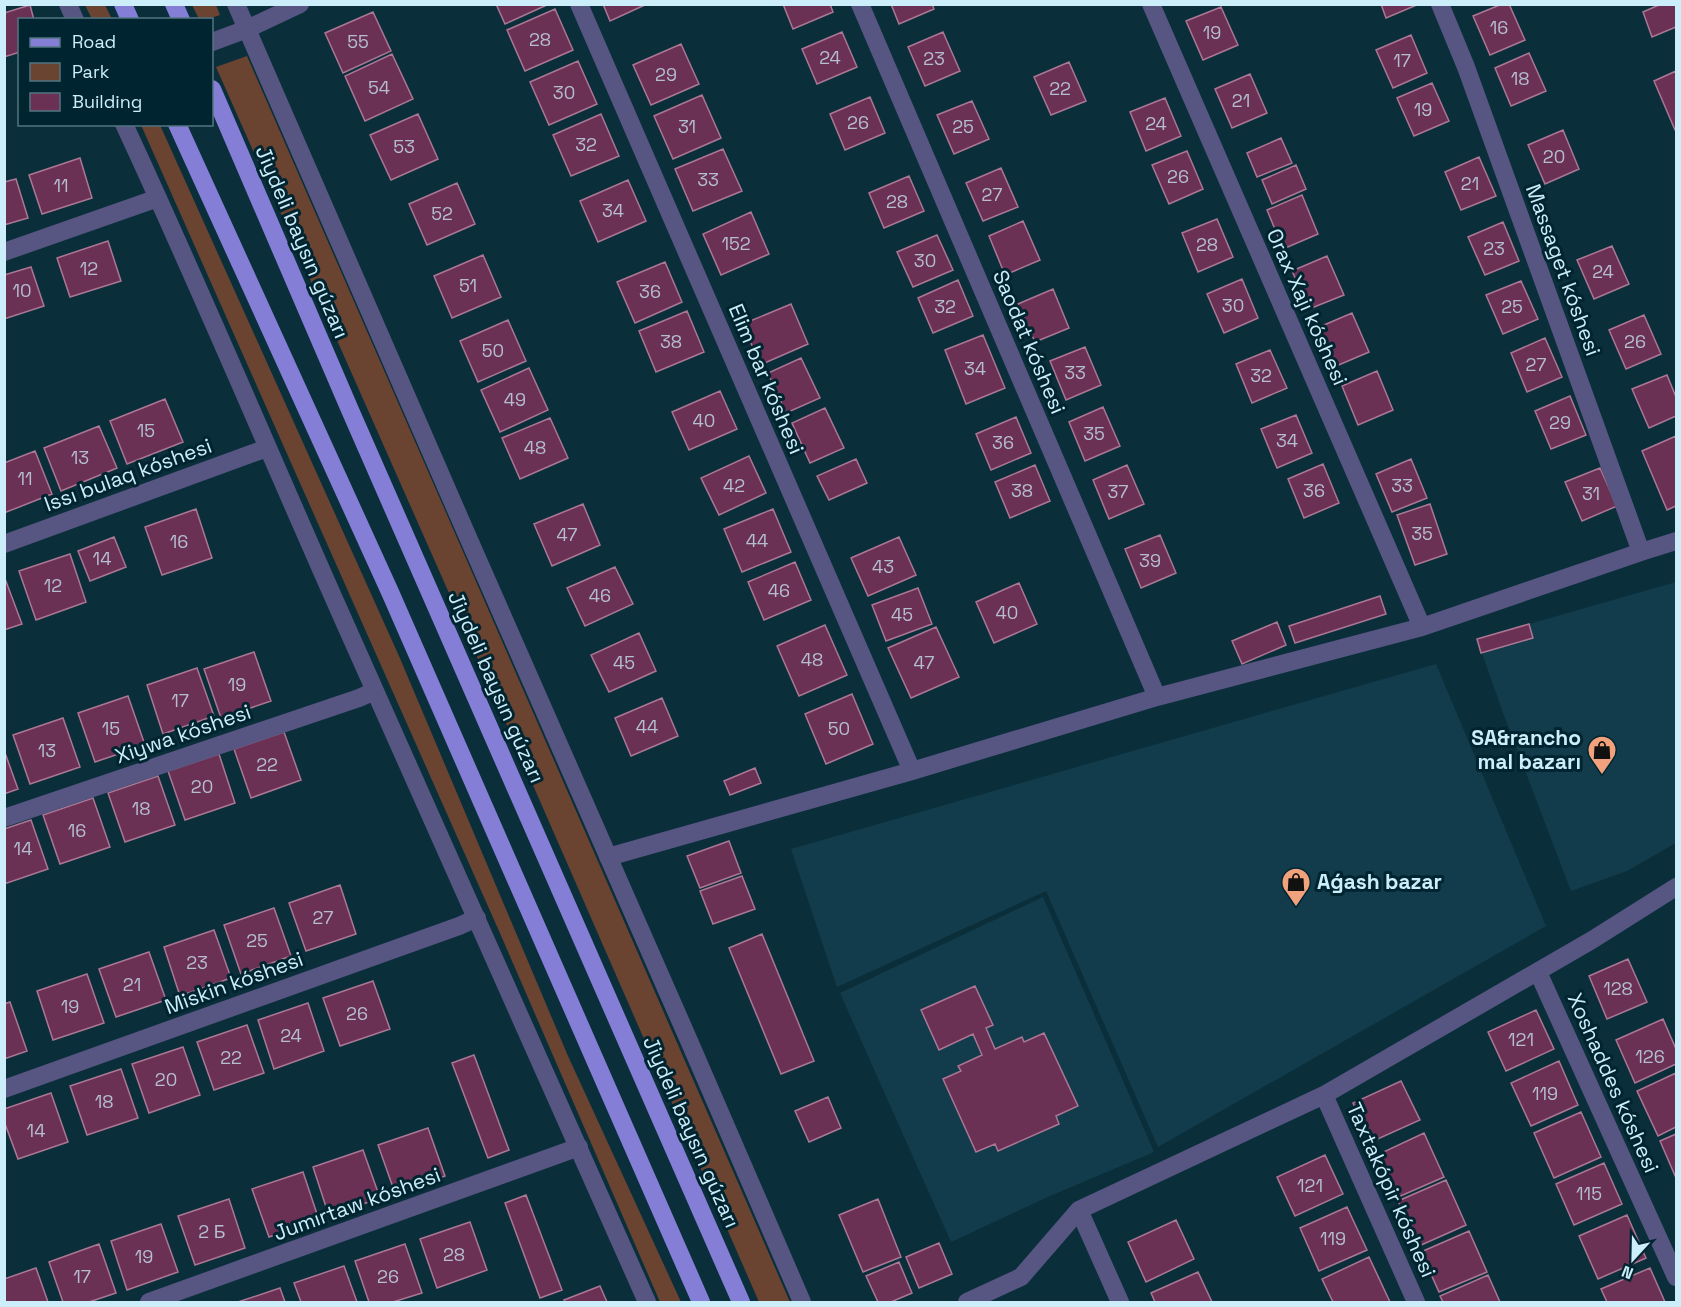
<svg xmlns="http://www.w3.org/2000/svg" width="1681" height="1307" viewBox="0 0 1681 1307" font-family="'Space Grotesk',sans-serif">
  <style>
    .built { fill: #123c4b }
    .green { fill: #6a4331 }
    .building { fill: #6b3154; stroke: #ab7794; stroke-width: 1.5 }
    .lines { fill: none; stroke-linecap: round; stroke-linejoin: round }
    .minor { stroke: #575581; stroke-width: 18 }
    .major { stroke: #847ed7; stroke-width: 18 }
    .labels { text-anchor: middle; stroke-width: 6; stroke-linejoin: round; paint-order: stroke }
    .number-label { font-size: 18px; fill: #b4bed0 }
    .street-label { font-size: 21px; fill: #ccedfa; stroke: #002531 }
    .poi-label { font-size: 21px; font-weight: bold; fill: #ccedfa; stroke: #002531; text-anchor: end }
  </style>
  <rect width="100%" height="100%" fill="#0a2f3b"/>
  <path class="built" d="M1676,582V843L1627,871L1571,891L1502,710L1477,639Z
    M1436,664L1546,926L1158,1147L1046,891L837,987L791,849Z
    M1043,897L1154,1152L1050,1196L951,1242L840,993Z"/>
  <path class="green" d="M85,5H105L112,19H92Z
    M192,5H216L220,15L208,19H199Z
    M247,56L790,1302H759L449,593L216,67Z
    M141,125H160L399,656L568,1056L681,1302H660L499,931Z"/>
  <path class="building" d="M496,4H549L505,24Z
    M603,4H647L610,21Z
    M783,4H830L833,12L793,29Z
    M891,4H932L934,9L899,24Z
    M1381,4H1419L1386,18Z
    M1502,4H1509L1525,40L1490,55L1473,16Z
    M1661,4H1676V27L1652,37L1643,12Z
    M30,5L34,20H20V52L4,57V13Z
    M1221,7L1238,45L1203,60L1186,21Z
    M555,9L573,50L525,71L507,30Z
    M373,12L391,51L343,73L325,33Z
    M842,32L857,67L817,84L802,49Z
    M943,32L960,71L925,86L908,47Z
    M1411,35L1427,73L1393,88L1376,50Z
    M681,44L699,84L651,105L633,65Z
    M1529,53L1546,91L1511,106L1495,68Z
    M392,54L413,99L365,121L345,76Z
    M578,61L597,104L549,125L530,82Z
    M1069,62L1086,101L1051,115L1034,77Z
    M1676,71V130H1675L1654,81Z
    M1250,74L1267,113L1232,128L1215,89Z
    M1432,83L1449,121L1414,136L1397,98Z
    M702,95L721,138L673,159L654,116Z
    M870,97L885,133L845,150L830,114Z
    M1165,98L1181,136L1146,151L1130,112Z
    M972,101L989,139L954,154L937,115Z
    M418,114L438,159L391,180L370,135Z
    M601,114L619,156L571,176L553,135Z
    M1563,130L1579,169L1545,184L1528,145Z
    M1281,138L1292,163L1257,177L1247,153Z
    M723,149L742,191L693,211L675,169Z
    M1187,151L1203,189L1169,204L1152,165Z
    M1479,157L1496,196L1461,210L1445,172Z
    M80,158L92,198L42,214L29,175Z
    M1296,165L1306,189L1272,204L1262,180Z
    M1001,168L1018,207L983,221L966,183Z
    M909,176L924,211L884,228L869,193Z
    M16,179L28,218L4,225V182Z
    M628,180L646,221L598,242L580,201Z
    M457,183L475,224L427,245L409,204Z
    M1302,195L1318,234L1283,249L1267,210Z
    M751,212L769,254L721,275L703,234Z
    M1217,219L1233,257L1198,272L1182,233Z
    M1023,221L1040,260L1005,275L989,236Z
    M1503,222L1519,261L1485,275L1468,237Z
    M937,235L953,270L913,287L897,252Z
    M108,241L121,281L70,297L57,258Z
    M1612,246L1629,284L1594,299L1577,260Z
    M483,255L501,297L452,318L434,276Z
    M1327,256L1344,295L1309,309L1292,271Z
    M665,262L682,302L635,323L617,282Z
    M31,267L44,306L4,319V275Z
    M1242,279L1258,318L1224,333L1207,294Z
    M958,280L973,316L933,333L918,298Z
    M1521,281L1538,319L1503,334L1486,295Z
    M1053,289L1069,328L1035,342L1018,304Z
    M791,304L808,344L760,365L743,324Z
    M687,311L704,352L656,372L639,331Z
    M1352,313L1369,352L1334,367L1317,328Z
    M1644,315L1661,354L1626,369L1609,330Z
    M508,320L526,361L478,382L460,341Z
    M983,335L1005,388L966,404L945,350Z
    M1545,338L1562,377L1527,392L1511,353Z
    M1085,347L1101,385L1066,400L1050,361Z
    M1270,350L1287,388L1252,403L1236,364Z
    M801,358L820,398L786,413L768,373Z
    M529,368L548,410L500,432L481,390Z
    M1377,371L1393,410L1358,425L1342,386Z
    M1667,375L1676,397V416L1649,428L1632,389Z
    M720,391L737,429L689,450L672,412Z
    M1570,396L1586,435L1551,449L1535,411Z
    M165,399L183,442L127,464L110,421Z
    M1103,407L1120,446L1085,461L1069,422Z
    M825,408L844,448L810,463L792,423Z
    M1296,415L1312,453L1277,468L1261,429Z
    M1016,417L1031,453L991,470L976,434Z
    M550,418L568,458L520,479L502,438Z
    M99,426L117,468L61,491L44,448Z
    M1676,436V506L1667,510L1642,451Z
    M35,451L52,494L4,513V463Z
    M749,456L766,493L719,515L701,478Z
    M856,459L867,483L829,500L817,476Z
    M1411,459L1427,498L1392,512L1376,474Z
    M1323,464L1339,503L1304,518L1288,479Z
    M1035,465L1050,501L1010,518L995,482Z
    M1127,465L1144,504L1109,519L1093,480Z
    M1600,468L1617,506L1582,521L1565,482Z
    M583,504L600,545L552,566L534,524Z
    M1430,504L1447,554L1415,565L1397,515Z
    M196,509L212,558L162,575L145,527Z
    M773,509L791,552L742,572L724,529Z
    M1160,535L1176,573L1141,588L1125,549Z
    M114,537L126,567L90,581L78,551Z
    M899,537L916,575L868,596L851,558Z
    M70,554L86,602L36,620L19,571Z
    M795,562L811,600L764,620L748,582Z
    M615,567L633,604L585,626L567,588Z
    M4,576L22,624L4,630Z
    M1019,583L1037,624L994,643L976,602Z
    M918,588L932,624L886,641L872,605Z
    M1380,596L1386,614L1295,643L1289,626Z
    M1277,622L1286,645L1242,664L1232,641Z
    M1529,624L1533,638L1481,653L1477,639Z
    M825,625L847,675L799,696L777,646Z
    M936,627L959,677L911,698L888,648Z
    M639,633L656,671L609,692L591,655Z
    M254,652L271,701L221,718L204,669Z
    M197,668L214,716L163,734L147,685Z
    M852,694L873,744L826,764L805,714Z
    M128,696L145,745L95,762L78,713Z
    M662,698L678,736L631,756L615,718Z
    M63,718L80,767L30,784L13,735Z
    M284,732L301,780L251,798L234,749Z
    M4,750L18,789L4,794Z
    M219,754L235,803L185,820L168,771Z
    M755,768L761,783L730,795L724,781Z
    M158,776L175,825L125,842L108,793Z
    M93,798L110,847L60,864L43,815Z
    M31,820L48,869L4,884V829Z
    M729,841L741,873L700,888L687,856Z
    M742,876L755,909L713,924L700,891Z
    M340,885L356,934L306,951L289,903Z
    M274,908L291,956L241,974L224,925Z
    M214,930L231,978L180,996L164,947Z
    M762,934L814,1061L781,1074L729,948Z
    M149,952L166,1000L116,1017L99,969Z
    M1628,959L1647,1002L1607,1019L1589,976Z
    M87,974L104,1023L53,1040L37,991Z
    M373,981L390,1029L340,1046L323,998Z
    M975,986L993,1025L986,1028L995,1049L1022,1037L1024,1042L1044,1033L1078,1106L1056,1116L1059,1124L998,1151L995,1144L976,1152L943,1079L961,1071L958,1066L982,1055L973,1034L939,1050L921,1010Z
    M10,1002L27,1051L4,1059V1004Z
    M308,1003L324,1051L274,1069L258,1020Z
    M1536,1010L1554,1049L1506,1071L1488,1032Z
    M1663,1019L1676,1049V1064L1635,1083L1616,1040Z
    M247,1025L264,1073L214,1090L197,1042Z
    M183,1047L200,1095L149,1113L132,1064Z
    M474,1055L509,1150L488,1158L452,1063Z
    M1559,1061L1578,1105L1531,1126L1511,1083Z
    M121,1069L138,1118L87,1135L70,1086Z
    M1676,1073V1127L1658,1136L1637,1091Z
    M1401,1081L1420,1120L1371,1142L1353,1103Z
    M51,1093L68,1142L18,1159L4,1121V1109Z
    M828,1097L841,1128L809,1142L795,1111Z
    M1581,1112L1601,1157L1554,1178L1534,1133Z
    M428,1128L445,1176L395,1193L378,1145Z
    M1424,1133L1444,1177L1396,1198L1377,1155Z
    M1676,1134V1178L1660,1141Z
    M363,1150L380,1198L329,1216L313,1167Z
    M1325,1155L1343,1194L1295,1216L1277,1177Z
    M1604,1163L1622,1204L1574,1225L1556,1184Z
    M303,1172L319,1220L269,1237L252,1189Z
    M1446,1180L1466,1225L1419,1246L1398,1201Z
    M526,1195L562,1290L540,1298L505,1203Z
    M229,1199L245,1248L195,1265L178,1216Z
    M878,1199L901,1257L863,1272L839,1215Z
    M1347,1207L1367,1250L1319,1271L1300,1228Z
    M1627,1215L1646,1258L1598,1279L1579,1236Z
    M1176,1220L1194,1259L1146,1282L1128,1242Z
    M470,1222L487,1270L437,1288L420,1239Z
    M161,1224L178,1272L127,1290L111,1241Z
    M1469,1231L1487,1272L1439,1292L1421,1252Z
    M939,1243L952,1274L919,1288L906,1257Z
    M99,1244L116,1293L89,1302H63L49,1262Z
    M405,1244L422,1293L393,1302H369L355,1261Z
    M1369,1257L1390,1302H1333L1322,1279Z
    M899,1262L912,1293L891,1302H878L866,1276Z
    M344,1266L357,1302H301L294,1283Z
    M36,1268L48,1302H4V1279Z
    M1650,1268L1665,1302H1607L1601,1289Z
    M1198,1272L1212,1302H1155L1151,1293Z
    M1488,1275L1500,1302H1443L1440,1296Z
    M600,1286L607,1302H565L564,1300Z
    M280,1288L285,1302H238Z"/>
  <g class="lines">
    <path class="minor" d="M68,4L75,20
      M236,4L460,519L690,1043L802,1302
      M579,4L912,771
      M860,4L1157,697
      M1151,4L1422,627
      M1440,4L1466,67L1641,552
      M212,42L247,29L300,4
      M124,124C199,285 267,448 339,610C441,841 546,1071 647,1302
      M4,252L158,198
      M4,544L267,448
      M4,818L359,698L375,691
      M608,857L912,771L1157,697L1422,627L1641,552L1676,541
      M1538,972L1676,1277
      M4,1089L459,926L477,918
      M1324,1095L1416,1302
      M1079,1210L1120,1302
      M149,1302L579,1147
      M967,1302L1021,1277L1079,1210L1324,1095L1592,940L1676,887"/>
    <path class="major" d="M123,4L130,20
      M174,4L181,20
      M212,89L350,410L741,1302
      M177,124L390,592L701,1302"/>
  </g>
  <defs>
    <g id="shop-pin" transform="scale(1.5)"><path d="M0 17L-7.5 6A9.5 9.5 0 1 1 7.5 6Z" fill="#f1a17c" stroke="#002531"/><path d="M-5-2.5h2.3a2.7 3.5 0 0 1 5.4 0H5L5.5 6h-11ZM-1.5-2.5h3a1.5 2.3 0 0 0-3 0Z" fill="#111"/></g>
  </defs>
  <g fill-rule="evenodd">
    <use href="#shop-pin" x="1602" y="750"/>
    <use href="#shop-pin" x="1296" y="882"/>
  </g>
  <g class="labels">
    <g class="number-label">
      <text x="1499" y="34">16</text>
      <text x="1212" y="39">19</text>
      <text x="540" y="46">28</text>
      <text x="358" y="48">55</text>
      <text x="830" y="64">24</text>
      <text x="934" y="65">23</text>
      <text x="1402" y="67">17</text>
      <text x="666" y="81">29</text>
      <text x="1520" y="85">18</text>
      <text x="379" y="94">54</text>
      <text x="1060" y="95">22</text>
      <text x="564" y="99">30</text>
      <text x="1241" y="107">21</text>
      <text x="1423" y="116">19</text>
      <text x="858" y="129">26</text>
      <text x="1156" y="130">24</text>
      <text x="687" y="133">31</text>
      <text x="963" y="133">25</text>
      <text x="586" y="151">32</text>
      <text x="404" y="153">53</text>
      <text x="1554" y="163">20</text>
      <text x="1178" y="183">26</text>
      <text x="708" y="186">33</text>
      <text x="1470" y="190">21</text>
      <text x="61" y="192">11</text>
      <text x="992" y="201">27</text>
      <text x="897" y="208">28</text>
      <text x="613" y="217">34</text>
      <text x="442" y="220">52</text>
      <text x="736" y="250">152</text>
      <text x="1207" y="251">28</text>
      <text x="1494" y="255">23</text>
      <text x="925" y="267">30</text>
      <text x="89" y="275">12</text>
      <text x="1603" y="278">24</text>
      <text x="468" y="292">51</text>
      <text x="22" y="297">10</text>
      <text x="650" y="298">36</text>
      <text x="1233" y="312">30</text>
      <text x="945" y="313">32</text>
      <text x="1512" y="313">25</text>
      <text x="671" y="348">38</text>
      <text x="1635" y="348">26</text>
      <text x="493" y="357">50</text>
      <text x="1536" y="371">27</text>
      <text x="975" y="375">34</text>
      <text x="1075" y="379">33</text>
      <text x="1261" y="382">32</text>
      <text x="515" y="406">49</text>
      <text x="704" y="427">40</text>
      <text x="1560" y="429">29</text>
      <text x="146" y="437">15</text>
      <text x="1094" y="440">35</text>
      <text x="1287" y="447">34</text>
      <text x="1003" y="449">36</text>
      <text x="535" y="454">48</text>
      <text x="80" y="464">13</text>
      <text x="25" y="485">11</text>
      <text x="734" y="492">42</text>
      <text x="1402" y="492">33</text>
      <text x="1022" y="497">38</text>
      <text x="1314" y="497">36</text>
      <text x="1118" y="498">37</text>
      <text x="1591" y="500">31</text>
      <text x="1422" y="540">35</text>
      <text x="567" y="541">47</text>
      <text x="757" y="547">44</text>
      <text x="179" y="548">16</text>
      <text x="102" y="565">14</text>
      <text x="1150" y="567">39</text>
      <text x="883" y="573">43</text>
      <text x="53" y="592">12</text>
      <text x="779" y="597">46</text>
      <text x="600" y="602">46</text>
      <text x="1007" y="619">40</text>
      <text x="902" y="621">45</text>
      <text x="812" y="666">48</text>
      <text x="624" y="669">45</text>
      <text x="924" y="669">47</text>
      <text x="237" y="691">19</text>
      <text x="180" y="707">17</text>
      <text x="647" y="733">44</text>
      <text x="111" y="735">15</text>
      <text x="839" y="735">50</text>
      <text x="47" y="757">13</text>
      <text x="267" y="771">22</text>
      <text x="202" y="793">20</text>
      <text x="141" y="815">18</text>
      <text x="77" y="837">16</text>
      <text x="23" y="855">14</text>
      <text x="323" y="924">27</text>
      <text x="257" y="947">25</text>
      <text x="197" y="969">23</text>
      <text x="132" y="991">21</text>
      <text x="1618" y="995">128</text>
      <text x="70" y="1013">19</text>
      <text x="357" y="1020">26</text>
      <text x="291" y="1042">24</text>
      <text x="1521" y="1046">121</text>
      <text x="1650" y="1063">126</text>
      <text x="231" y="1064">22</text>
      <text x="166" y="1086">20</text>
      <text x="1545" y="1100">119</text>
      <text x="104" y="1108">18</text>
      <text x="36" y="1137">14</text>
      <text x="1310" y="1192">121</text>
      <text x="1589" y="1200">115</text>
      <text x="212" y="1238">2 Б</text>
      <text x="1333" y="1245">119</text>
      <text x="454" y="1261">28</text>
      <text x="144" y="1263">19</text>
      <text x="82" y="1283">17</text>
      <text x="388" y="1283">26</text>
    </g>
    <g class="street-label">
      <text transform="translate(302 242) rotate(67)" y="7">Jiydeli baysın gúzarı</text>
      <text transform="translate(1563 270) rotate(70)" y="7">Massaget kóshesi</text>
      <text transform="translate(1307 307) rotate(66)" y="7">Orax Xajı kóshesi</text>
      <text transform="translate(1029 342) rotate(67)" y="7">Saodat kóshesi</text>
      <text transform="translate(766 379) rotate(67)" y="7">Elim bar kóshesi</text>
      <text transform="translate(128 475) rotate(-20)" y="7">Issı bulaq kóshesi</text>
      <text transform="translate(496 687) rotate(66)" y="7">Jiydeli baysın gúzarı</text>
      <text transform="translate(183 734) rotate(-19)" y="7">Xiywa kóshesi</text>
      <text transform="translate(234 983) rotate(-20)" y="7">Miskin kóshesi</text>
      <text transform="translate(1613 1083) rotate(66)" y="7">Xoshaddes kóshesi</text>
      <text transform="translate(691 1132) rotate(66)" y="7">Jiydeli baysın gúzarı</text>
      <text transform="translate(1391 1190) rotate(66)" y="7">Taxtakópir kóshesi</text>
      <text transform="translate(357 1204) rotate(-20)" y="7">Jumırtaw kóshesi</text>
    </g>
    <g class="poi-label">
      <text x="1581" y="745">SA&amp;rancho<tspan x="1581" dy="24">mal bazarı</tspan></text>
      <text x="1317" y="889" text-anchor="start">Aǵash bazar</text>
    </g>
  </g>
  <rect width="1681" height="1307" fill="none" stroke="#ccedfa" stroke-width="12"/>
  <rect x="18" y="18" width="195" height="108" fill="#002531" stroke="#527581" stroke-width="1.5"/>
  <rect x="30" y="38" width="30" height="9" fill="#847ed7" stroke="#527581" stroke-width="1.5"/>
  <text x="72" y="48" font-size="18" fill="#ccedfa">Road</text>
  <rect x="30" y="63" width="30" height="18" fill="#6a4331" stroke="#527581" stroke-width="1.5"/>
  <text x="72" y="78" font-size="18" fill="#ccedfa">Park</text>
  <rect x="30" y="93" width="30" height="18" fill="#6b3154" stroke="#527581" stroke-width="1.5"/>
  <text x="72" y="108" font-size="18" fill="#ccedfa">Building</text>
  <g transform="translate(1633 1259) rotate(202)" stroke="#002531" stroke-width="4.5" paint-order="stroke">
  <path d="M0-4.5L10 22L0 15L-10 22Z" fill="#ccedfa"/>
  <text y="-9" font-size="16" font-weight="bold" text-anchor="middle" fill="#ccedfa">N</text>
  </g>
</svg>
